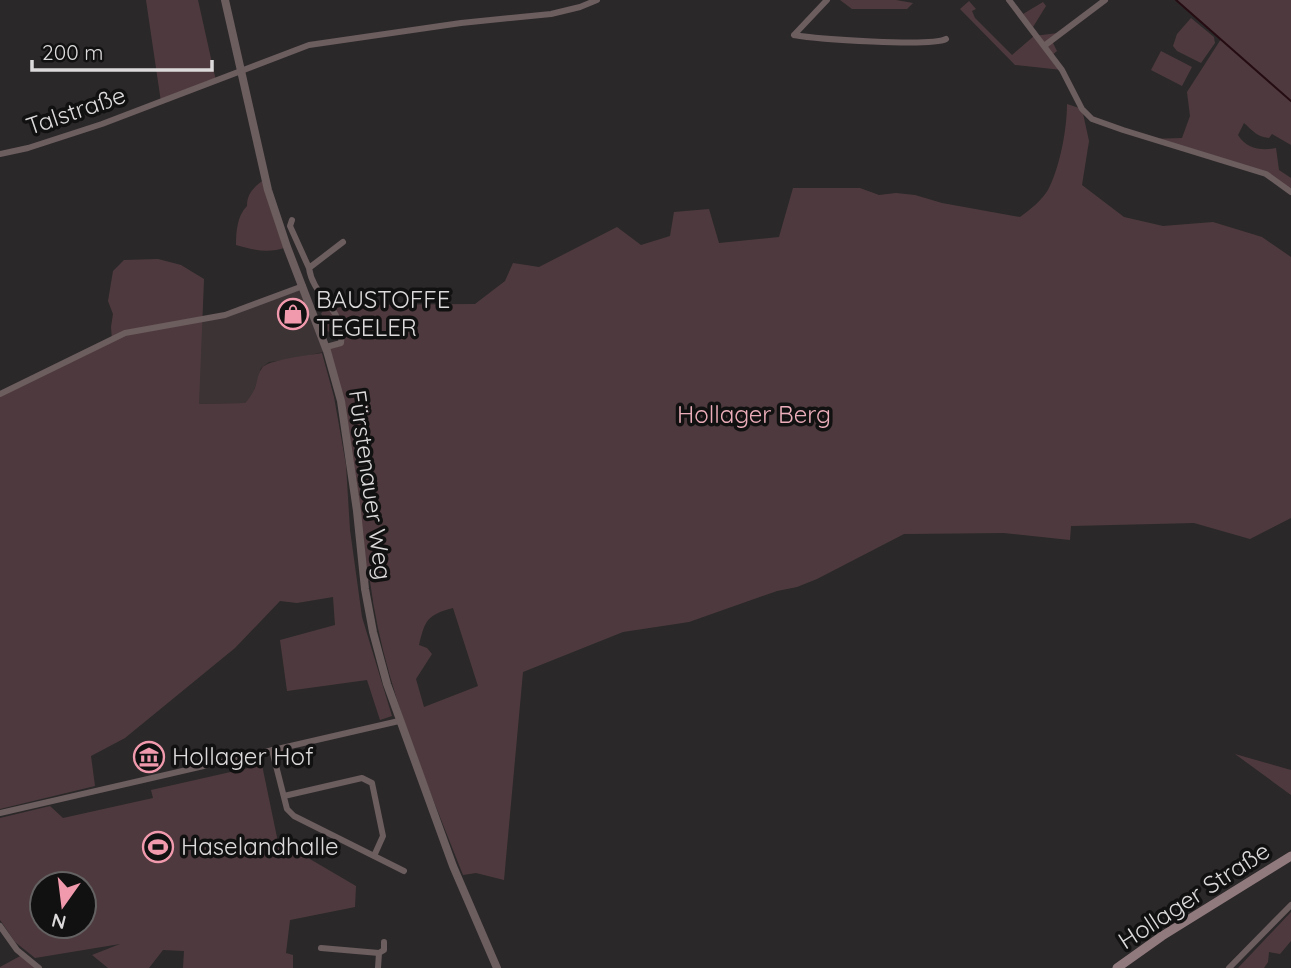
<svg xmlns="http://www.w3.org/2000/svg" width="1291" height="968" viewBox="0 0 1291 968" font-family="Quicksand,sans-serif">
  <style>
    .built { fill: #3c3335 }
    .green { fill: #4e3a3e; fill-rule: evenodd }
    .lines { fill: none; stroke-linecap: round; stroke-linejoin: round }
    .stream { stroke: #250c12; stroke-width: 2 }
    .minor { stroke: #6c5d5f; stroke-width: 6 }
    .tertiary { stroke: #6c5d5f; stroke-width: 8 }
    .secondary { stroke: #917a7e; stroke-width: 9 }
    .labels { text-anchor: middle; stroke-width: 7; stroke-linejoin: round; paint-order: stroke }
    .street-label { font-size: 24px; fill: #dcdada; stroke: #121111 }
    .poi-label { font-size: 24px; fill: #dcdada; stroke: #121111; text-anchor: start }
    .park-label { font-size: 24px; fill: #eaadb9; stroke: #121111 }
  </style>
  <rect width="100%" height="100%" fill="#2b2829"/>
  <path class="built" d="M303,286L327,351L294,359L269,362L261,368L253,394L245,403L198,404L200,321Z"/>
  <path class="green" d="M146,0H198L216,81L161,102Z
    M840,0H896L913,3L907,9H852Z
    M1177,0H1291V145L1272,134L1269,138C1257,137 1252,130 1244,123L1238,135C1246,149 1262,151 1276,148L1279,170L1291,178V192L1266,174L1151,139L1182,138L1190,116L1187,92L1221,39Z
    M969,1L976,9L972,11L975,18L1012,55L1034,36L1066,32L1052,41L1057,51L1051,56L1062,70L1015,65L960,9Z
    M1043,2L1046,6L1033,27L1023,14Z
    M1191,18L1214,37L1215,43L1201,63L1177,51L1173,46L1177,34Z
    M1161,51L1192,67L1182,86L1151,70Z
    M1067,104L1082,109L1089,141L1082,185L1124,217L1163,226L1213,222L1262,237L1291,257V518L1250,539L1194,523L1071,526L1070,540L1004,533L904,534L817,579L797,587L777,591L689,622L623,632L523,672L504,880L476,873L463,875C426,780 383,684 370,581L363,579L345,424L326,347L341,343L342,338L325,330L326,320L321,314L324,309L330,310L349,305L475,304L505,281L513,263L539,267L617,227L641,245L670,236L674,212L709,209L719,243L779,237L793,188H860L879,195L896,193L915,195L942,203L1020,217C1031,209 1041,201 1048,190C1060,167 1067,129 1067,104ZM453,608L478,686L424,707L416,679L432,654L427,648L419,645C425,620 427,615 453,608Z
    M265,179L287,247C267,254 255,250 236,245C236,232 237,216 247,206C247,193 254,187 265,179Z
    M158,259L181,265L204,279L199,404L245,403C260,387 254,380 262,368C267,360 310,355 322,353L334,397L346,465L350,530L362,617L392,716L380,720L367,680L287,691L280,640L335,625L333,597L297,603L280,601L235,648L125,738L91,756L95,786L0,809V394L112,340L111,327L113,314L108,301L113,271L124,260Z
    M1235,754L1291,770V795Z
    M262,765L279,847L286,845L356,886L355,907L290,920L286,953L293,955V968H183L184,951L163,950L149,968H108L92,955L120,944L35,958L15,942L0,920V818L50,806L63,818L153,798L151,790ZM84,884V926H42V884Z
    M1291,912V941L1280,954L1269,952L1268,962L1264,968H1238Z
    M22,955L39,968H0V967Z"/>
  <g class="lines">
    <path class="stream" d="M1176,0L1291,101"/>
    <path class="minor" d="M1009,0L1062,70L1082,109L1092,119L1123,130L1266,174L1291,192
      M794,35C816,39 930,47 946,39
      M794,35L827,0
      M1044,46L1105,0
      M0,154L28,148L102,124L309,45L461,23L551,14L580,7L597,0
      M292,220L290,226L309,268
      M326,347L341,343C345,307 313,298 309,268L343,242
      M0,394L125,333L225,315L303,286
      M272,750L287,809L294,816L404,871
      M284,796L362,778L372,783L383,836L374,856
      M0,813L399,721
      M0,926L17,950L39,968
      M321,948L379,953
      M378,968L379,953L384,950V942
      M1229,968L1291,905"/>
    <path class="tertiary" d="M225,0L268,190L287,247L327,351L341,401L357,511L365,589L373,632L387,684L453,866L497,968"/>
    <path class="secondary" d="M1117,968L1162,936L1291,856"/>
  </g>
  <defs>
    <g id="shop-ring" transform="scale(1.575)"><circle r="9.5" fill="#121111" stroke="#f29aad" stroke-width="1.5"/><path d="M-5-2.5h2.3a2.7 3.5 0 0 1 5.4 0H5L5.5 6h-11ZM-1.5-2.5h3a1.5 2.3 0 0 0-3 0Z" fill="#f29aad"/></g>
    <g id="museum-ring" transform="scale(1.575)"><circle r="9.5" fill="#121111" stroke="#f29aad" stroke-width="1.5"/><path d="M0-6L6-3V-2H-6V-3ZM-5-1h2V3h-2ZM-1-1h2V3h-2ZM3-1h2V3H3ZM-6 4H6V6H-6Z" fill="#f29aad"/></g>
    <g id="stadium-ring" transform="scale(1.575)"><circle r="9.5" fill="#121111" stroke="#f29aad" stroke-width="1.5"/><path d="M0-5a6.5 5 0 1 0 0 10a6.5 5 0 1 0 0-10ZM-3.5-1.8h7v3.6h-7Z" fill="#f29aad"/></g>
  </defs>
  <g fill-rule="evenodd">
    <use href="#shop-ring" x="293" y="314"/>
    <use href="#museum-ring" x="149" y="757"/>
    <use href="#stadium-ring" x="158" y="847"/>
  </g>
  <g class="labels">
    <g class="street-label">
      <text transform="translate(76 111) rotate(-19)" y="8">Talstraße</text>
      <text transform="translate(370 485) rotate(82)" y="8">Fürstenauer Weg</text>
      <text transform="translate(1194 896) rotate(-33)" y="8">Hollager Straße</text>
    </g>
    <g class="poi-label">
      <text x="316" y="308">BAUSTOFFE<tspan x="316" dy="28">TEGELER</tspan></text>
      <text x="172" y="765">Hollager Hof</text>
      <text x="181" y="855">Haselandhalle</text>
    </g>
    <g class="park-label">
      <text x="754" y="423">Hollager Berg</text>
    </g>
  </g>
  <g transform="translate(63 905) rotate(194)"><circle r="33" fill="#121111" stroke="#636161" stroke-width="2"/>
  <path d="M0-5L12 26L0 18L-12 26Z" fill="#f29aad"/>
  <text y="-10" font-size="19" font-weight="bold" text-anchor="middle" fill="#dcdada">N</text>
  </g>
  <path d="M32 60v10h180v-10" fill="none" stroke="#dcdada" stroke-width="3.5"/>
  <text x="42" y="60" font-size="21" fill="#dcdada" stroke="#121111" stroke-width="5" paint-order="stroke">200 m</text>
</svg>
